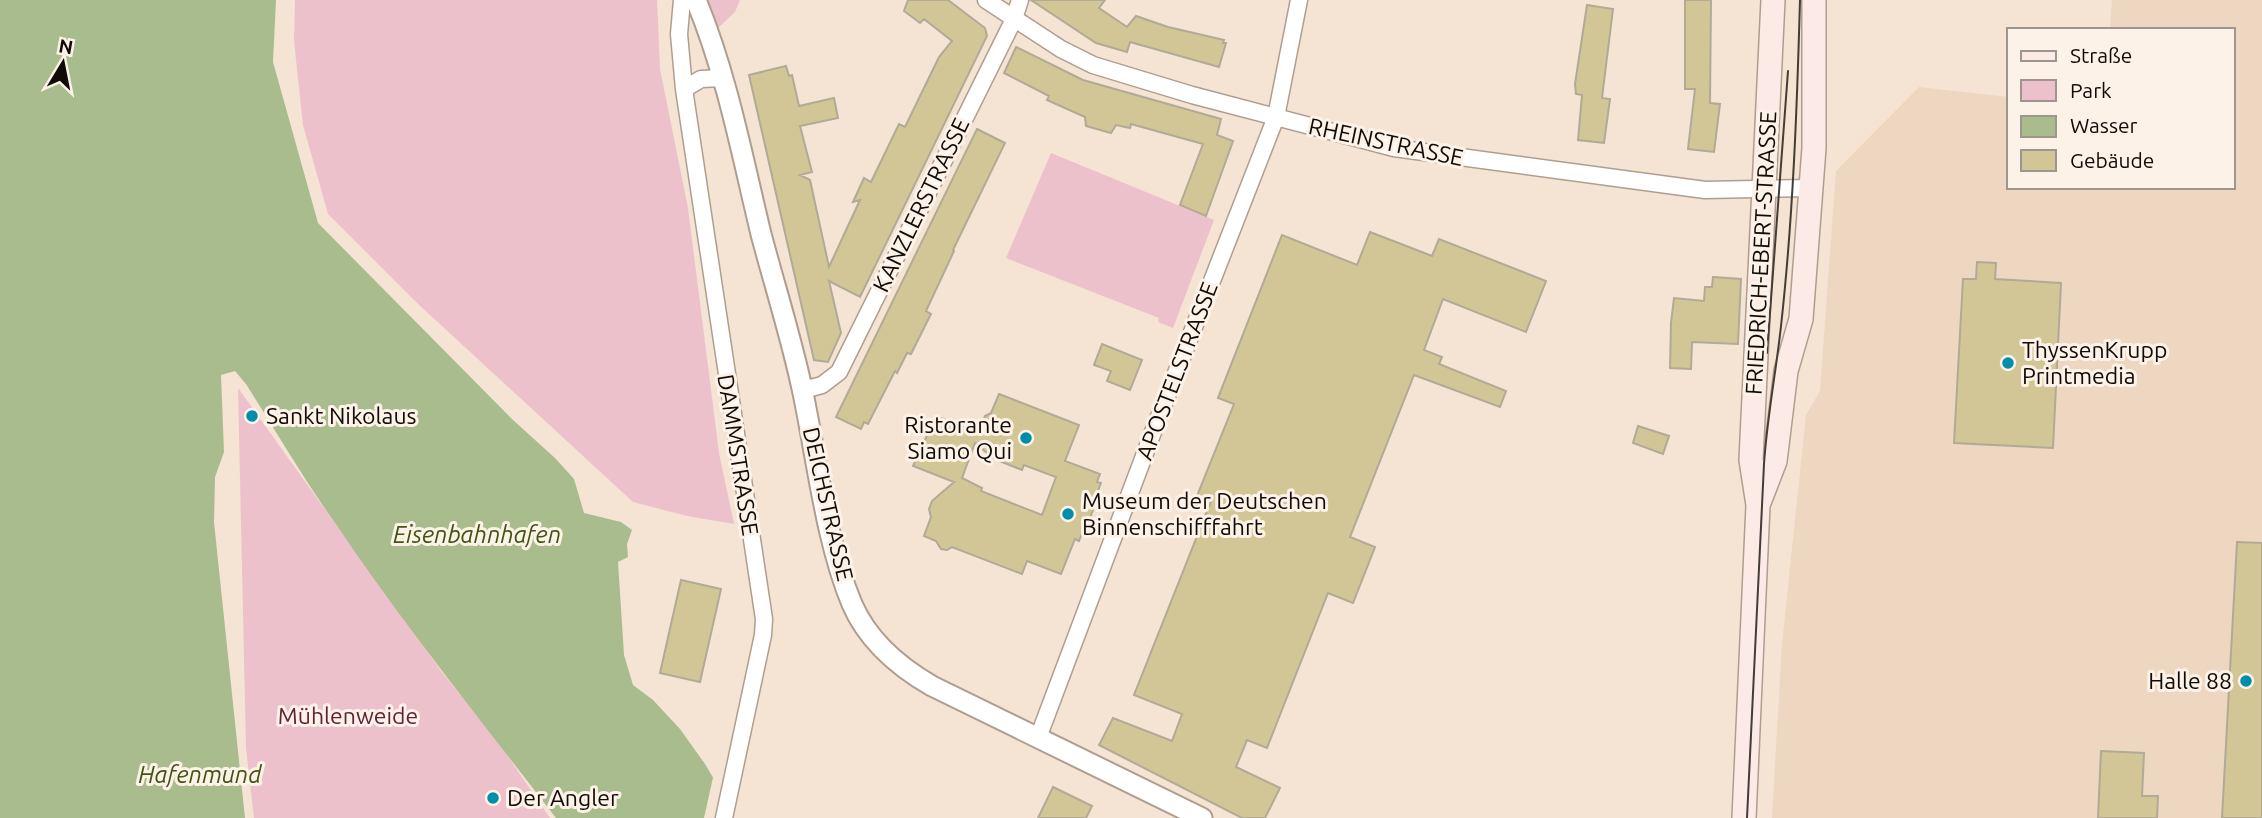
<svg xmlns="http://www.w3.org/2000/svg" width="2262" height="818" viewBox="0 0 2262 818" font-family="Ubuntu,sans-serif">
  <style>
    .built { fill: #eed7c1 }
    .green { fill: #edc1cb }
    .water { fill: #a9bc8e }
    .pier { fill: #f5e3d3 }
    .building { fill: #d3c696; stroke: #b0aa96; stroke-width: 2; fill-rule: evenodd }
    .lines { fill: none; stroke-linecap: round; stroke-linejoin: round }
    .minor-casing { stroke: #af9e8f; stroke-width: 19 }
    .tertiary-casing { stroke: #af9e8f; stroke-width: 23 }
    .secondary-casing { stroke: #af9e8f; stroke-width: 26 }
    .minor { stroke: #fff; stroke-width: 16 }
    .tertiary { stroke: #fff; stroke-width: 19 }
    .secondary { stroke: #fceae6; stroke-width: 23 }
    .tram { stroke: #443d35; stroke-width: 2 }
    .poi-dot { fill: #008eaa; stroke: #fdf2e8; stroke-width: 2.5 }
    .labels { text-anchor: middle; stroke-width: 6; stroke-linejoin: round; paint-order: stroke }
    .street-label { font-size: 23px; fill: #100b06; stroke: #fdf2e8 }
    .poi-label { font-size: 23px; fill: #100b06; stroke: #fdf2e8; text-anchor: start }
    .park-label { font-size: 23px; fill: #612136; stroke: #fdf2e8 }
    .water-label { font-size: 24px; font-style: italic; fill: #3f5511; stroke: #fdf2e8 }
  </style>
  <rect width="100%" height="100%" fill="#f5e3d3"/>
  <path class="built" d="M2112,0H2262V818H1772L1782,644L1806,415L1820,391L1836,171L1919,87L2008,97V187H2232V30H2110Z"/>
  <path class="green" d="M295,0H657L660,69L688,208L719,453L734,524L687,516L633,502L417,303L328,214L303,125L294,41Z
    M705,0H740L735,12L718,28Z
    M1051,153L1214,220L1173,328L1158,322L1159,318L1006,258Z
    M238,388L441,671L496,739L550,818H254L246,748Z"/>
  <path class="water" d="M0,0H276L273,62L318,223L513,420L555,458L574,479L584,513L621,522L632,530L627,544L628,557L618,562L624,655L633,685L653,700L680,729L705,764L737,818H556C481,721 404,625 335,523C303,478 275,430 246,384L235,371L221,375L224,452L215,477L214,522L245,818H0Z"/>
  <path class="pier" d="M714,773L740,816V818H704Z"/>
  <path class="building" d="M908,0H948L985,28L987,36L860,297L829,281L841,333L828,362L814,360L749,75L786,66L789,76L792,75L799,106L834,98L838,118L800,126L812,172L800,175L810,180L829,267L860,200L853,202L864,178L871,182L899,124L905,127L939,57L952,41L924,19L920,23L904,11Z
    M1031,0H1105L1099,8L1127,27L1136,16L1168,27L1224,40L1223,43H1226L1219,67L1130,42L1127,52L1096,43Z
    M1685,0H1711L1710,103L1720,104L1714,152L1688,149L1695,89H1685Z
    M1587,5L1613,9L1602,98L1610,99L1604,143L1578,140L1582,95L1576,94L1575,84Z
    M1016,47L1083,80L1221,119L1217,135L1233,141L1206,216L1180,205L1203,144L1131,124L1130,128L1116,125L1111,133L1086,126L1085,117L1047,100L1049,96L1004,73Z
    M977,129L1005,143L953,250L954,251L926,311L931,314L911,354L907,353L897,373L895,371L868,424L864,422L861,429L836,417Z
    M1370,232L1432,256L1439,239L1546,281L1526,332L1443,299L1424,350L1442,357L1439,364L1506,391L1500,407L1414,375L1350,537L1375,547L1353,603L1328,593L1267,748L1247,740L1236,767L1280,788L1265,818H1242L1099,745L1113,718L1172,741L1182,714L1134,695L1211,501L1197,496L1234,404L1218,398L1282,235L1357,265Z
    M1977,262L1996,263L1995,279L2061,283L2053,448L1954,443L1963,279H1976Z
    M1713,277L1741,279L1738,344L1692,342L1691,369L1670,368L1671,323L1674,298L1704,301L1705,287H1712Z
    M1102,344L1142,360L1130,390L1107,381L1111,371L1094,365Z
    M999,394L1079,425L1065,461L1100,474L1097,482L1101,483L1096,496L1098,497L1086,528H1084L1079,541L1075,539L1061,574L1027,561L1022,574L952,547L947,550L941,549L936,541L924,536L931,517L929,509L932,501L954,482L913,466L936,416L978,433L985,416L991,413ZM975,443L994,459L1022,470L1024,465L1056,477L1042,515L981,491L982,488L962,478Z
    M1638,426L1669,436L1663,454L1633,443Z
    M2237,542L2262,543V818H2222Z
    M681,580L721,589L700,682L660,673Z
    M2101,751L2144,753L2142,796H2158L2157,818H2098Z
    M1053,787L1092,806L1086,818H1038Z"/>
  <g class="lines">
    <g class="minor-casing">
      <path id="minor" d="M682,0L679,34L684,89L764,619L763,635L724,818
        M986,0L1061,49L1093,65L1192,95L1394,148L1705,190L1811,188
        M684,89L701,79L724,78
        M803,390L822,385L839,372L1014,19L1020,0
        M1038,738L1153,432L1276,117L1299,0"/>
    </g>
    <g class="tertiary-casing">
      <path id="tertiary" d="M696,0C727,75 742,155 761,234C775,287 792,340 803,393C817,460 826,542 852,604C868,641 899,667 932,686L1202,818"/>
    </g>
    <g class="secondary-casing">
      <path id="secondary" d="M1758,505L1775,461L1786,371L1801,319L1814,148V0
        M1744,818L1758,505L1751,460L1773,0"/>
    </g>
    <use href="#minor" class="minor"/>
    <use href="#tertiary" class="tertiary"/>
    <use href="#secondary" class="secondary"/>
    <path class="tram" d="M1767,353L1788,71
      M1747,818L1764,464C1767,418 1776,372 1781,326C1793,218 1797,109 1800,0"/>
  </g>
  <g class="poi-dot">
    <circle cx="2008" cy="363" r="7"/>
    <circle cx="252" cy="416" r="7"/>
    <circle cx="1026" cy="438" r="7"/>
    <circle cx="1068" cy="514" r="7"/>
    <circle cx="2246" cy="681" r="7"/>
    <circle cx="493" cy="798" r="7"/>
  </g>
  <g class="labels">
    <g class="street-label">
      <text transform="translate(1386 142) rotate(12)" y="8">RHEINSTRASSE</text>
      <text transform="translate(921 205) rotate(-64)" y="8">KANZLERSTRASSE</text>
      <text transform="translate(1761 253) rotate(-87)" y="8">FRIEDRICH-EBERT-STRASSE</text>
      <text transform="translate(1177 371) rotate(-69)" y="8">APOSTELSTRASSE</text>
      <text transform="translate(738 455) rotate(81)" y="8">DAMMSTRASSE</text>
      <text transform="translate(828 504) rotate(77)" y="8">DEICHSTRASSE</text>
    </g>
    <g class="poi-label">
      <text x="2022" y="358">ThyssenKrupp<tspan x="2022" dy="26">Printmedia</tspan></text>
      <text x="266" y="424">Sankt Nikolaus</text>
      <text x="1012" y="433" text-anchor="end">Ristorante<tspan x="1012" dy="26">Siamo Qui</tspan></text>
      <text x="1082" y="509">Museum der Deutschen<tspan x="1082" dy="26">Binnenschifffahrt</tspan></text>
      <text x="2232" y="689" text-anchor="end">Halle 88</text>
      <text x="507" y="806">Der Angler</text>
    </g>
    <g class="park-label">
      <text x="348" y="724">Mühlenweide</text>
    </g>
    <g class="water-label">
      <text x="477" y="543">Eisenbahnhafen</text>
      <text x="200" y="783">Hafenmund</text>
    </g>
  </g>
  <rect x="2007" y="28" width="228" height="161" fill="#fdf2e8" stroke="#9e968e" stroke-width="2"/>
  <rect x="2021" y="51" width="35" height="10" fill="#fceae6" stroke="#9e968e" stroke-width="2"/>
  <text x="2070" y="63" font-size="21" fill="#100b06">Straße</text>
  <rect x="2021" y="80" width="35" height="21" fill="#edc1cb" stroke="#9e968e" stroke-width="2"/>
  <text x="2070" y="98" font-size="21" fill="#100b06">Park</text>
  <rect x="2021" y="116" width="35" height="21" fill="#a9bc8e" stroke="#9e968e" stroke-width="2"/>
  <text x="2070" y="133" font-size="21" fill="#100b06">Wasser</text>
  <rect x="2021" y="150" width="35" height="21" fill="#d3c696" stroke="#9e968e" stroke-width="2"/>
  <text x="2070" y="168" font-size="21" fill="#100b06">Gebäude</text>
  <g transform="translate(63 63) rotate(10)" stroke="#fdf2e8" stroke-width="5" paint-order="stroke">
  <path d="M0-5L12 26L0 18L-12 26Z" fill="#100b06"/>
  <text y="-10" font-size="19" font-weight="bold" text-anchor="middle" fill="#100b06">N</text>
  </g>
</svg>
